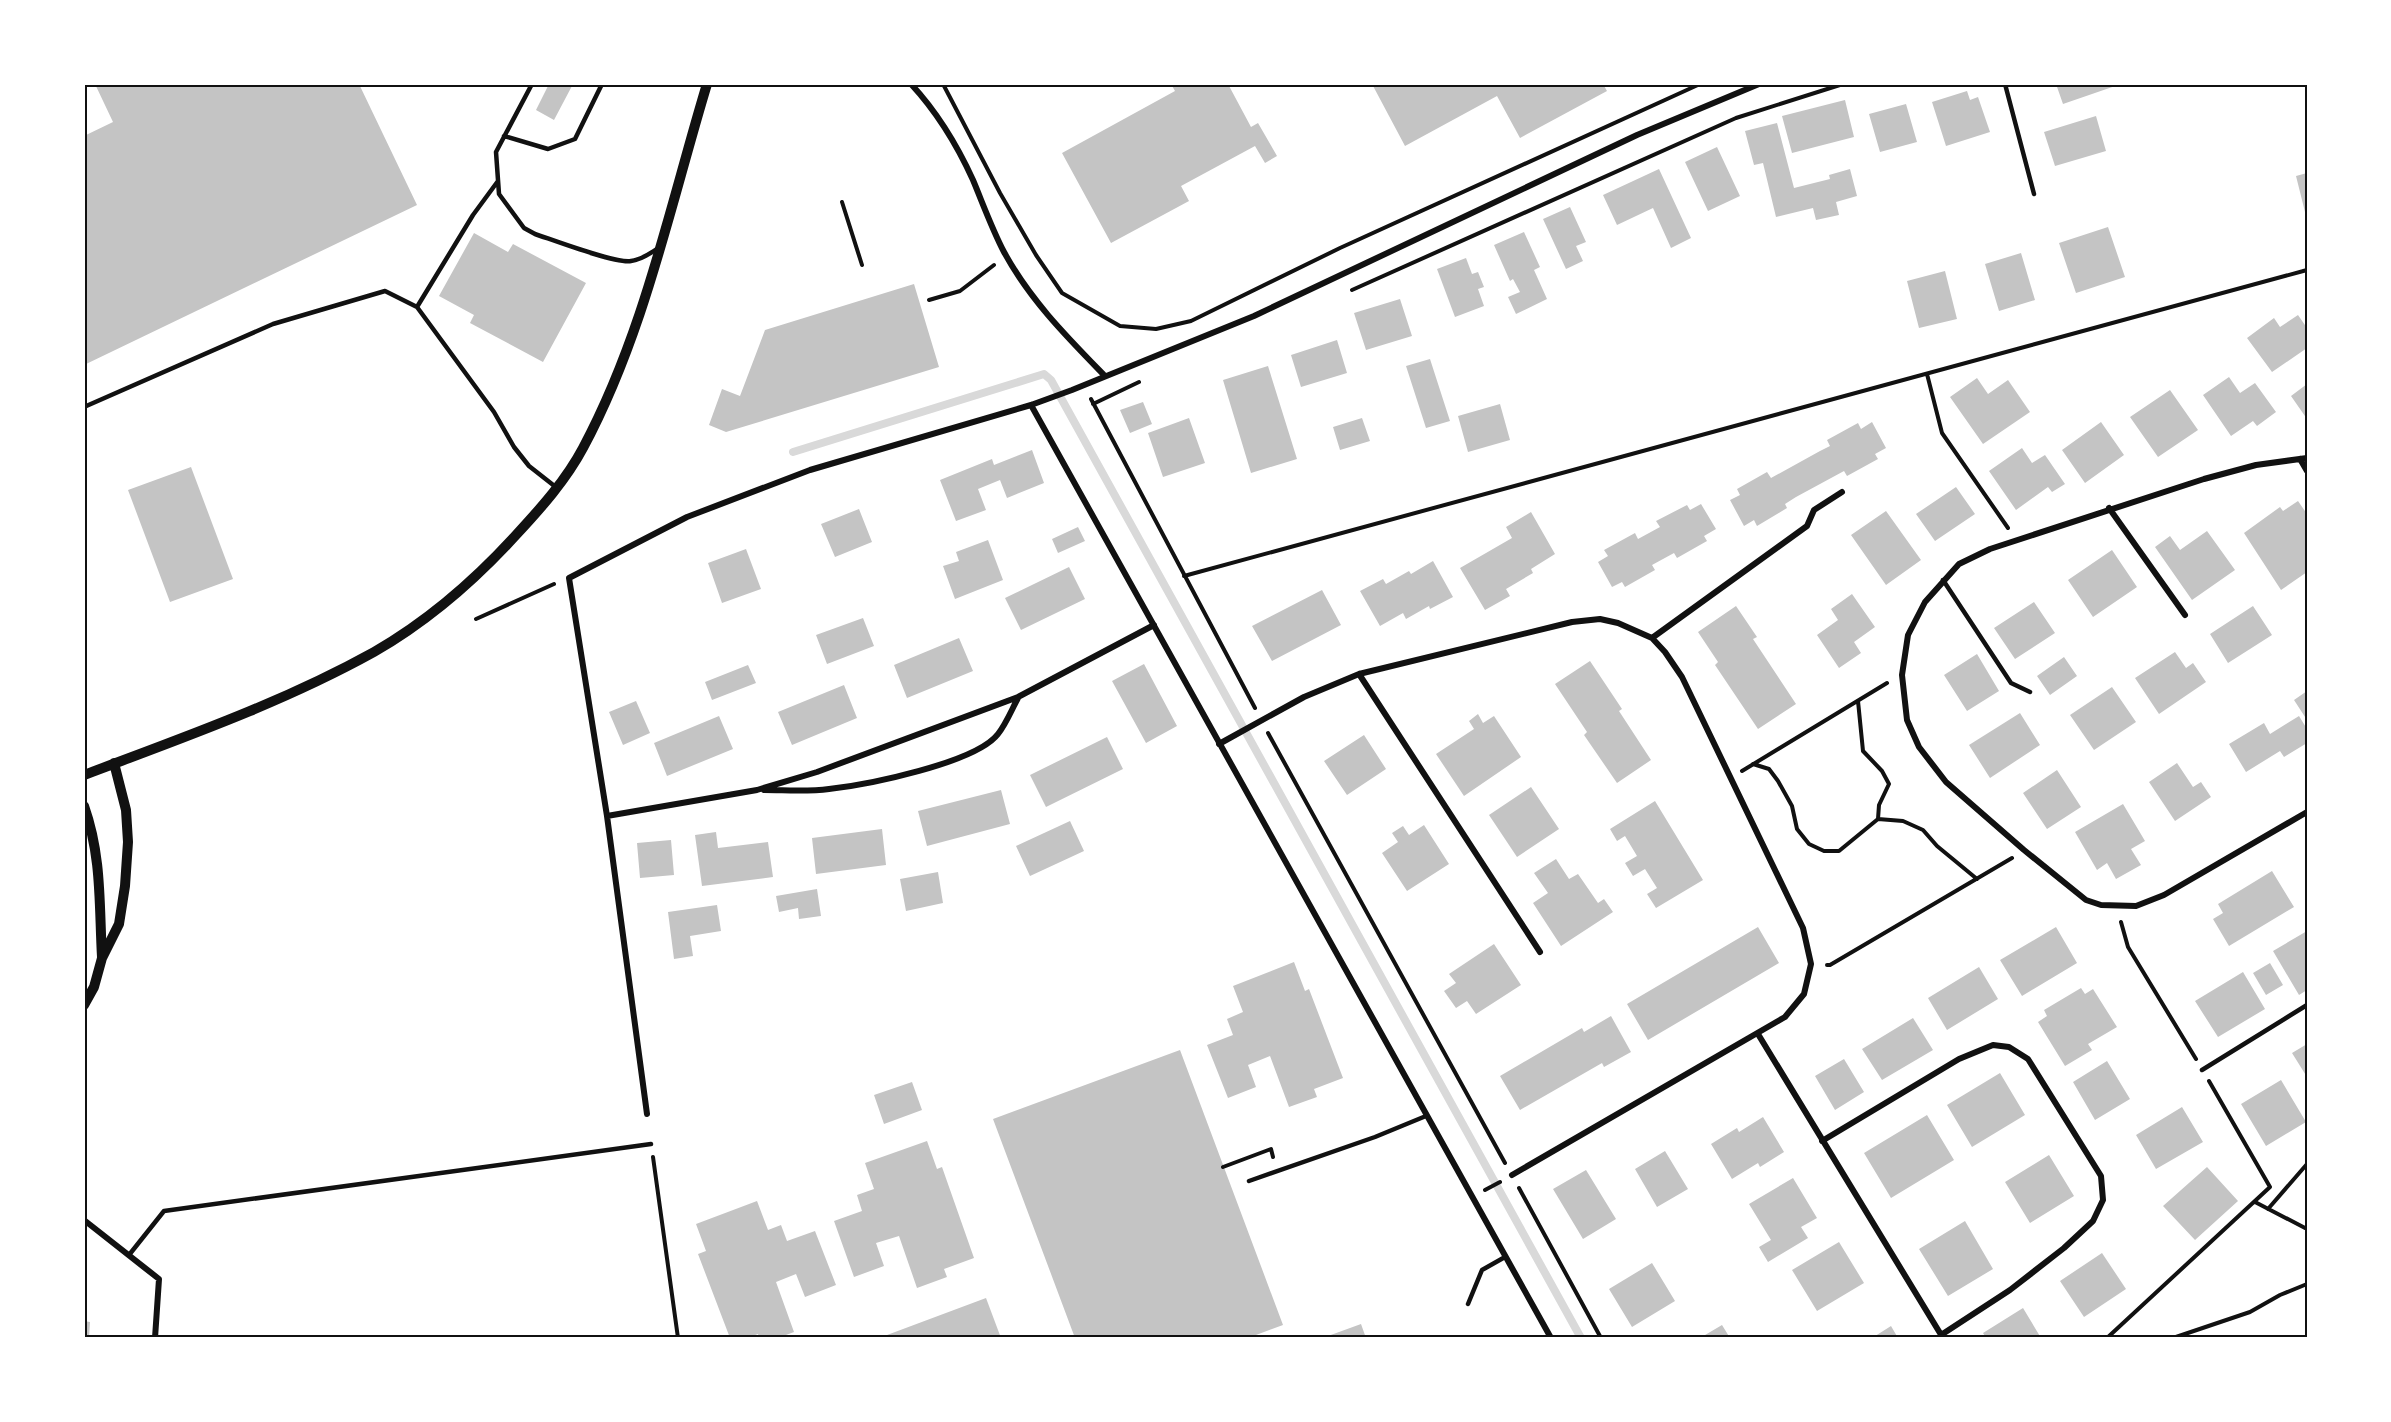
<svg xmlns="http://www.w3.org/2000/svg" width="2391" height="1422" viewBox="0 0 2391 1422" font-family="'DM Sans',sans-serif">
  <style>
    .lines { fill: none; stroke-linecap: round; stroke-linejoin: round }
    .stream { stroke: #d9d9d9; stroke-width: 8 }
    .building { fill: #c4c4c4 }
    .path { stroke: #111; stroke-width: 4 }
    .service { stroke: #111; stroke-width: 4.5 }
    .minor { stroke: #111; stroke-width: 6 }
    .tertiary { stroke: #111; stroke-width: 10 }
    .neatline { fill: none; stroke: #111; stroke-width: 2 }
  </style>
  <rect width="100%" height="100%" fill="#fff"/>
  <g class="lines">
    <path class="stream" d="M793,452L1044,374L1051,380L1581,1338"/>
  </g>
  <path class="building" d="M95,84H359L417,205L84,365V136L113,122Z
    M549,84H573L554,120L536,110Z
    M1171,84H1228L1251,127L1258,123L1277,156L1265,163L1255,146L1181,186L1189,201L1111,243L1062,153L1175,91Z
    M1372,84H1603L1607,91L1520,138L1497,96L1405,146Z
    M2056,84H2121L2063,104Z
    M1967,91L1970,100L1978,97L1990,132L1946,146L1932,102Z
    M1845,100L1854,137L1792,153L1782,116Z
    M1906,104L1917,142L1880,152L1869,114Z
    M2096,116L2106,151L2055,166L2044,132Z
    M1777,123L1794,188L1830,179L1829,175L1850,169L1857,196L1836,202L1839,215L1816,220L1813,208L1776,217L1763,163L1754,165L1745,131Z
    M1717,147L1740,196L1708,211L1685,162Z
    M1659,169L1691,238L1671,248L1653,208L1617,225L1603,195Z
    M2307,173V216H2306L2296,176Z
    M1570,207L1586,242L1576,246L1583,261L1566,269L1543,219Z
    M2108,227L2125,277L2076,293L2059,243Z
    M1524,232L1540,267L1534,270L1547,299L1516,314L1508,297L1520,292L1513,279L1510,281L1494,245Z
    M474,233L508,252L513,244L586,283L543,362L470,323L474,315L439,296Z
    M2021,253L2035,300L1999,311L1985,264Z
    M1466,258L1472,274L1478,272L1484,287L1478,289L1484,306L1455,317L1437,269Z
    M1945,271L1957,319L1919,328L1907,281Z
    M914,284L939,367L726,432L709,425L722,389L740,396L765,330Z
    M1400,299L1412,336L1366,350L1354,313Z
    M2298,315L2307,328V348L2272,372L2247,338L2274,318L2280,327Z
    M1337,340L1347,373L1301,387L1291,355Z
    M1430,359L1450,421L1426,428L1406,366Z
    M1268,366L1297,459L1251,473L1223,380Z
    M2229,377L2240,393L2255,383L2276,412L2257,426L2253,421L2231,436L2203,395Z
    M1977,378L1988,394L2008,380L2030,412L1983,444L1950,397Z
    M2307,384V419L2291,396Z
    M2170,390L2198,430L2158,457L2130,417Z
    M1143,402L1152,424L1130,433L1120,410Z
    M1500,404L1510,440L1468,452L1458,416Z
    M1189,418L1205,463L1163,477L1148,433Z
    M1362,418L1370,441L1340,450L1333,427Z
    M1872,422L1886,448L1875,454L1878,459L1847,476L1844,471L1796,497L1785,504L1787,508L1757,526L1754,520L1744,526L1730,500L1740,495L1737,489L1767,472L1771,478L1820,451L1830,446L1827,440L1858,423L1861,429Z
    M2101,422L2124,455L2085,483L2062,450Z
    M2022,448L2032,463L2045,455L2065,484L2052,492L2048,487L2016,510L1989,471Z
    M1032,450L1044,483L1007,498L1000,480L978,489L986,510L956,521L940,480L992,459L994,465Z
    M191,467L233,579L170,602L128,490Z
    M1956,487L1975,514L1935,541L1916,514Z
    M2298,501L2307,514V572L2281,590L2244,533L2280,507L2283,511Z
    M1701,504L1716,529L1704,536L1707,541L1677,558L1674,553L1652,565L1655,570L1625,587L1622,582L1612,587L1598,562L1608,556L1604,550L1635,533L1638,539L1660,527L1656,521L1687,505L1690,510Z
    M859,509L872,542L835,557L821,524Z
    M1886,511L1921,560L1886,585L1851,535Z
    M1531,512L1555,554L1531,569L1533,573L1506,589L1510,596L1485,610L1460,568L1512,538L1506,527Z
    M1078,527L1085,541L1058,553L1052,539Z
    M2207,531L2235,570L2192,600L2155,547L2170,536L2180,550Z
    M988,540L1003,580L955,599L943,566L959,561L956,552Z
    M746,549L761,589L722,603L708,563Z
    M2112,550L2137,587L2093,617L2068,580Z
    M1433,561L1453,597L1430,609L1429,606L1406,619L1403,613L1380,626L1360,591L1383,579L1386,584L1409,571L1411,574Z
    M1069,567L1085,599L1021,630L1005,598Z
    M1322,590L1341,625L1272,661L1252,626Z
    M1852,594L1875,627L1854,642L1861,653L1839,668L1817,635L1838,620L1831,609Z
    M2034,602L2055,633L2015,659L1994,628Z
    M1736,606L1757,637L1753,639L1796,704L1758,729L1715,665L1718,662L1698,632Z
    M2253,606L2272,635L2228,663L2210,634Z
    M863,618L874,646L827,664L816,635Z
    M959,638L973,671L907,698L894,665Z
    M2175,652L2186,668L2193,663L2206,682L2159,714L2135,678Z
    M1977,654L1999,691L1967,711L1944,675Z
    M2064,657L2077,676L2050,695L2037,676Z
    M1590,661L1622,709L1619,711L1651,760L1617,783L1584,735L1587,732L1555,684Z
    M1144,664L1177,726L1146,743L1112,681Z
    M748,665L756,683L712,700L705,682Z
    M844,685L857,718L792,745L778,712Z
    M2112,687L2136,722L2094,750L2070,715Z
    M2307,691V720L2294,700Z
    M636,701L650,733L623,745L609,712Z
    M2020,713L2040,745L1990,778L1969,745Z
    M1478,714L1483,723L1494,716L1521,757L1464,796L1436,754L1474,729L1469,721Z
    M719,716L733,749L667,776L654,743Z
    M2299,716L2307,729V743L2284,757L2280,751L2246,772L2229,744L2264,723L2270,734Z
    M1364,735L1386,769L1347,795L1324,761Z
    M1107,737L1123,769L1046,807L1030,775Z
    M2177,763L2193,787L2201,782L2211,797L2175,821L2149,782Z
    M2057,770L2081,807L2047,829L2023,793Z
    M1531,787L1559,829L1517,857L1489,815Z
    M1001,790L1010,824L927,846L918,811Z
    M1655,801L1703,880L1656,908L1647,894L1657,888L1645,869L1633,876L1625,863L1637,856L1625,836L1617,841L1610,829Z
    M2123,804L2145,841L2131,849L2141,865L2116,879L2107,863L2097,870L2075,832Z
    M1070,821L1084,851L1030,876L1016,846Z
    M1424,825L1449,864L1407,891L1382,853L1398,842L1392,833L1403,826L1409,835Z
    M882,829L886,865L816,874L812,838Z
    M716,832L718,848L768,842L773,877L702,886L695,835Z
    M671,840L674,875L640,878L637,843Z
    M1556,859L1569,879L1578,874L1598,903L1604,899L1613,912L1561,946L1533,903L1548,893L1534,873Z
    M2272,871L2294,907L2229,946L2213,919L2223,913L2218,904Z
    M938,872L943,903L906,911L900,879Z
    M817,889L821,916L799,919L798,908L779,912L776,896Z
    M717,905L721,931L690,936L693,956L674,959L668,912Z
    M1758,927L1779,963L1648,1040L1627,1004Z
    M2056,927L2077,963L2022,996L2000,960Z
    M2307,931V990L2299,995L2273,951Z
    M1494,944L1521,985L1476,1014L1467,1001L1456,1008L1444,991L1456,983L1449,974Z
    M1294,962L1305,991L1309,989L1343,1078L1314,1089L1317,1097L1289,1107L1270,1056L1248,1065L1256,1087L1228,1098L1207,1045L1233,1035L1227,1019L1243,1012L1233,986Z
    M2270,963L2283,985L2266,995L2253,973Z
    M1979,967L1998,999L1947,1030L1928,998Z
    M2243,972L2265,1009L2218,1037L2195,1001Z
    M2081,988L2085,994L2093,989L2117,1027L2088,1044L2092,1050L2065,1066L2038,1022L2047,1016L2044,1010Z
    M1611,1016L1631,1052L1604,1067L1602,1063L1520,1110L1500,1076L1582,1028L1584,1032Z
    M1913,1018L1933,1050L1882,1080L1862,1049Z
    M2307,1044V1077L2292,1053Z
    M1180,1050L1283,1325L1248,1338H1075L993,1119Z
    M1844,1059L1864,1092L1835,1110L1815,1076Z
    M2107,1061L2130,1099L2095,1120L2073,1082Z
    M2000,1073L2025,1115L1972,1147L1947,1105Z
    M2281,1080L2306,1122L2266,1146L2241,1104Z
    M912,1082L922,1110L884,1124L874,1095Z
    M2182,1107L2203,1142L2156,1169L2136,1135Z
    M1927,1115L1954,1160L1891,1198L1864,1153Z
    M1763,1117L1784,1152L1760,1167L1758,1163L1732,1179L1711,1144L1737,1128L1739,1132Z
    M927,1141L937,1169L942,1167L974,1258L944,1269L947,1277L917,1288L899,1236L876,1243L884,1266L854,1277L834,1221L862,1211L857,1195L874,1189L865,1163Z
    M1665,1151L1688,1189L1657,1207L1635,1169Z
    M2049,1155L2074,1196L2030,1223L2005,1182Z
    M2207,1167L2238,1201L2195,1240L2163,1206Z
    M1586,1170L1616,1219L1583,1239L1553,1189Z
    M1793,1178L1817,1218L1801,1227L1808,1238L1768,1262L1759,1247L1771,1240L1749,1204Z
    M757,1201L768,1230L781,1225L787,1241L815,1231L836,1285L805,1297L796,1274L776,1282L794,1332L778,1338H759L758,1334L747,1338H730L698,1254L706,1251L696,1224Z
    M1965,1221L1993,1269L1948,1296L1919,1249Z
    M1839,1242L1864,1283L1817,1311L1792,1270Z
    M2102,1253L2126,1289L2084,1317L2060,1281Z
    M1652,1263L1675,1301L1632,1327L1609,1289Z
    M986,1298L1001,1338H879Z
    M2023,1308L2041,1338H1986L1983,1333Z
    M84,1321L90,1322L89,1338H84Z
    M1361,1324L1366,1338H1329L1328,1336Z
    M1722,1325L1730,1338H1700Z
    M1891,1326L1898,1338H1872Z"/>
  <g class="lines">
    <path class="path" d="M943,84L1000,193L1036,255L1062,293L1120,326L1156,329L1191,321L1340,248L1700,84
      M842,202L862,265
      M1352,290L1736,118L1843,84
      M929,300L960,291L994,265
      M1927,374L1942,433L2008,528
      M1091,399L1255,708
      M1093,404L1139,382
      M1184,576L2307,270
      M476,619L554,584
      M1858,701L1863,751L1882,771L1889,784L1879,805L1878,819
      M1268,733L1505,1163
      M1753,764L1769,769L1778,781L1792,806L1797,829L1809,844L1824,851H1839L1878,819L1903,821L1923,830L1937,846L1977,879
      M1742,771L1887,683
      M2121,922L2128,947L2196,1059
      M1827,965H1830L2012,858
      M653,1157L678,1338
      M1223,1167L1271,1149L1273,1157
      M1519,1188L1601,1338
      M1485,1190L1500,1182
      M2255,1202L2307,1229
      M2268,1209L2307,1164
      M2107,1338L2270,1187L2209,1081
      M2173,1338L2250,1312L2280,1295L2307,1284"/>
    <path class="service" d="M532,84L496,152L499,194L524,228L535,234C553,240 616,264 631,261C641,260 649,254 657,249
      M2005,84L2034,194
      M504,136L548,149L575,139L602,84
      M417,307L473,215L498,181
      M84,407L273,324L385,291L417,307L494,412L514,447L529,466L557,488
      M1943,580L2011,683L2030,692
      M2202,1070L2307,1005
      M1249,1181L1375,1137L1426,1116
      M129,1255L164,1211L651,1144
      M1468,1304L1482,1270L1505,1257"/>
    <path class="minor" d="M911,84C936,111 958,147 973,180C983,204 992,229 1004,252C1030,300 1067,337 1105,376
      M1031,405L1551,1338
      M2307,458L2256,465L2204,479L1990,549L1959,564L1925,602L1908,635L1902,675L1907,720L1919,747L1946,782L2024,850L2086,900L2101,905L2136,906L2164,895L2307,812
      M2300,459L2307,471
      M2109,508L2185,615
      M1652,638L1807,526L1814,510L1842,492
      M1359,674L1540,952
      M1219,744L1304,697L1359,674L1572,622L1600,619L1618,623L1652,638L1665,652L1682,677L1803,928L1811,964L1804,994L1785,1017L1512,1175
      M764,790C785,790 807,792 829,789C866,785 976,763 998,734C1006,724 1012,709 1018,698
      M607,816L757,790L817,772L1018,697L1154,625
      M1758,1034L1943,1338
      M647,1114L607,816L569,578L687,517L810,470L1031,405L1072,390L1254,316L1637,135L1759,84
      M1822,1141L1959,1059L1993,1045L2009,1047L2028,1059L2101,1176L2103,1200L2093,1221L2064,1248L2010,1290L1941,1335
      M84,1220L159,1279L155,1338"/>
    <path class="tertiary" d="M84,775C182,738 282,703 374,652C428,621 475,580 516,535C541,508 566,480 583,448C644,334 670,206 707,84
      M84,806C102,857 99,904 102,957
      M84,1005L94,987L102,958L119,924L125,886L128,842L126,810L114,763"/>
  </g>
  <rect width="2391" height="1422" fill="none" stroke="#ffffff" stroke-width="171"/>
  <rect x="86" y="86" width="2220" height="1250" class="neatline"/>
</svg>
